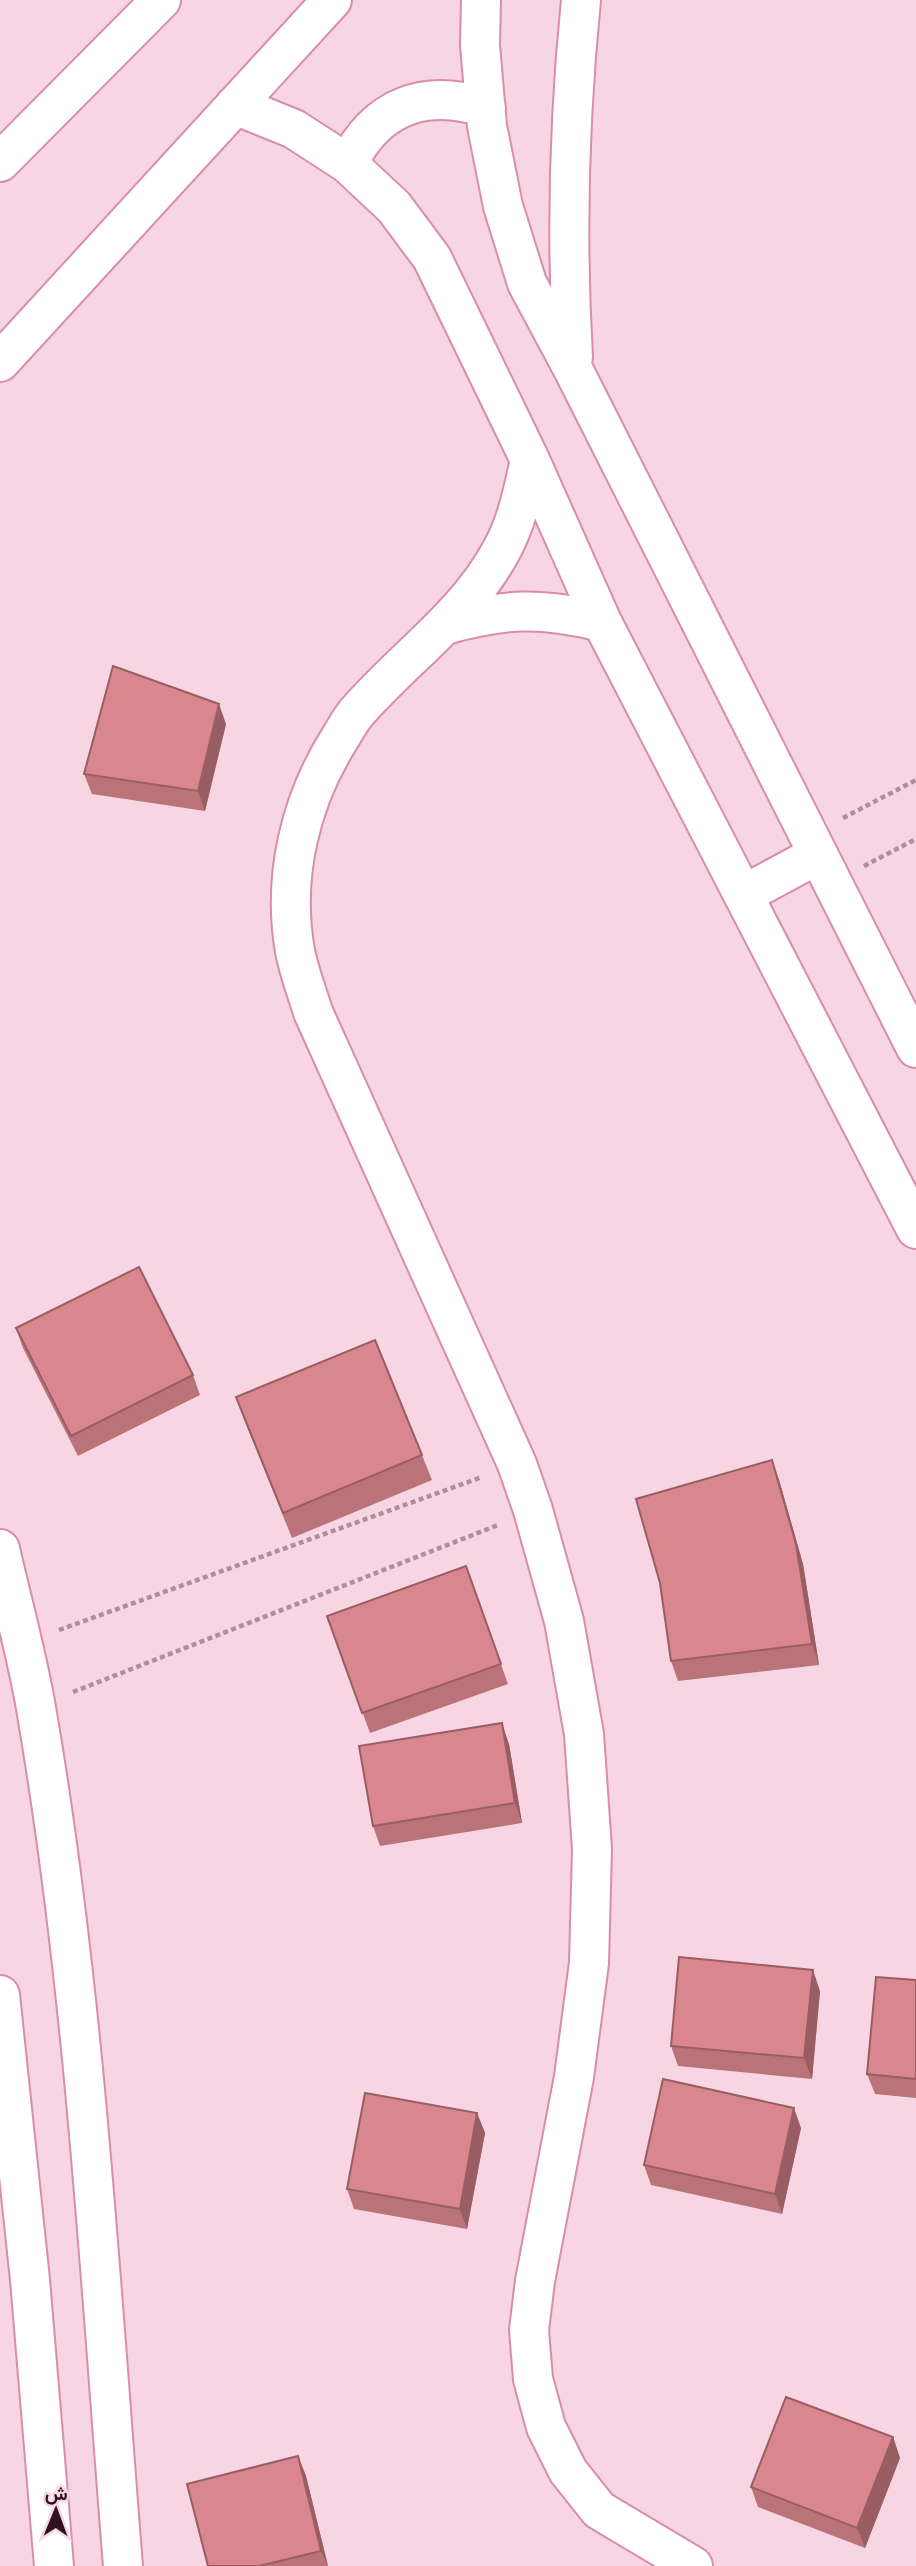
<svg xmlns="http://www.w3.org/2000/svg" width="916" height="2566" viewBox="0 0 916 2566" font-family="Jost,Vazirmatn,sans-serif">
  <style>
    .lines { fill: none; stroke-linecap: round; stroke-linejoin: round }
    .minor-casing { stroke: #da8cad; stroke-width: 42 }
    .path { stroke: #ae8e9b; stroke-width: 4.5; stroke-dasharray: 5 3.5; stroke-linecap: butt }
    .minor { stroke: #fff; stroke-width: 38 }
    .wall { fill: #bb737a }
    .shaded-wall { fill: #995e63 }
    .building { fill: #da868e; stroke: #995e63; stroke-width: 2 }
  </style>
  <rect width="100%" height="100%" fill="#f7d5e2"/>
  <g class="lines">
    <g class="minor-casing">
      <path id="minor" d="M481,0L480,45L487,126L503,206L527,283L573,369L916,1048
        M235,105L294,129L348,164L394,207L432,258L530,460L602,622L916,1229
        M0,162L161,0
        M348,164C376,106 425,88 486,108
        M573,357C566,237 569,119 581,0
        M0,362L332,0
        M530,460C523,491 517,523 501,551C466,616 405,657 357,712C350,720 345,730 340,738C300,801 282,877 295,951C299,972 307,992 313,1012L517,1464L533,1510L564,1621L584,1734L592,1849L589,1963L574,2077L535,2281L529,2330L533,2379L546,2427L568,2471L599,2510L693,2566
        M445,625C505,608 541,607 602,622
        M743,895L817,855
        M0,1549C12,1602 27,1655 36,1708C85,1992 100,2280 123,2566
        M0,1995L30,2280L54,2566"/>
    </g>
    <path class="path" d="M843,818L916,780
      M864,866L916,839
      M59,1630L482,1477
      M73,1692L498,1525"/>
    <use href="#minor" class="minor"/>
  </g>
  <path class="wall" d="M226,724L205,811L92,794L84,774Z
    M16,1328L193,1375L200,1395L78,1456L23,1348Z
    M236,1397L422,1455L432,1480L292,1538L245,1422Z
    M779,1480L803,1564L819,1665L678,1681L671,1661Z
    M466,1566L508,1684L370,1733L327,1616Z
    M509,1744L522,1823L380,1846L373,1826Z
    M916,1980V2098L875,2094L867,2074Z
    M820,1991L812,2079L678,2066L671,2046Z
    M477,2113L485,2133L467,2229L354,2209L347,2189Z
    M801,2128L782,2214L651,2185L644,2165Z
    M893,2437L900,2458L865,2548L758,2507L751,2487Z
    M298,2456L306,2476L328,2566H208Z"/>
  <path class="shaded-wall" d="M219,704L226,724L205,811L198,791Z
    M772,1460L779,1480L803,1564L819,1665L812,1644Z
    M502,1723L509,1744L522,1823L515,1803Z
    M813,1970L820,1991L812,2079L804,2058Z
    M794,2108L801,2128L782,2214L775,2194Z
    M477,2113L485,2133L467,2229L460,2209Z
    M893,2437L900,2458L865,2548L857,2528Z
    M298,2456L306,2476L328,2566L321,2551Z"/>
  <path class="building" d="M113,666L219,704L198,791L84,774Z
    M139,1267L193,1375L71,1436L16,1328Z
    M375,1340L422,1455L283,1513L236,1397Z
    M772,1460L796,1544L812,1644L671,1661L660,1583L636,1499Z
    M466,1566L501,1664L362,1713L327,1616Z
    M502,1723L515,1803L373,1826L359,1746Z
    M679,1957L813,1970L804,2058L671,2046Z
    M876,1977L916,1980V2079L867,2074Z
    M663,2079L794,2108L775,2194L644,2165Z
    M365,2093L477,2113L460,2209L347,2189Z
    M786,2397L893,2437L857,2528L751,2487Z
    M298,2456L321,2551L259,2566H208L187,2484Z"/>
  <g transform="translate(56 2510) rotate(1)" stroke="#f7d5e2" stroke-width="5" paint-order="stroke">
  <path d="M0-5L12 26L0 18L-12 26Z" fill="#2f121f"/>
  <text y="-10" font-size="19" font-weight="bold" text-anchor="middle" fill="#2f121f">ش</text>
  </g>
</svg>
